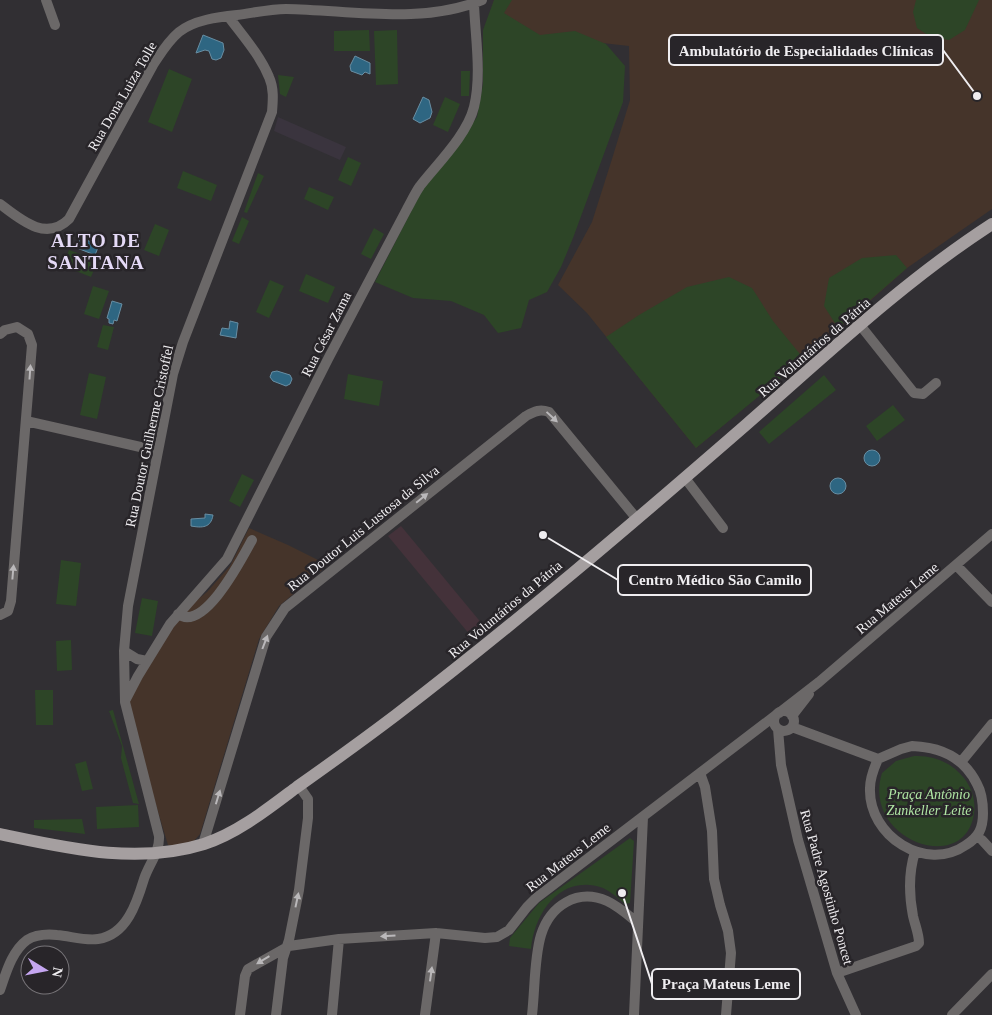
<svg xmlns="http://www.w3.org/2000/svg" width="992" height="1015" viewBox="0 0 992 1015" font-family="'Times New Roman',serif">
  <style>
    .built { fill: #3a343e }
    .education { fill: #44323a }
    .medical { fill: #45342a }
    .green { fill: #2d4527 }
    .water { fill: #2e6682; stroke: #688ea3 }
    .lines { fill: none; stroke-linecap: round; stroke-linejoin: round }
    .minor { stroke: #6b6868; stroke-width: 10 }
    .major { stroke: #a59fa0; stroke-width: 12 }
    .oneway { fill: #bab8ba }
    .labels { text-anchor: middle; stroke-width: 5; stroke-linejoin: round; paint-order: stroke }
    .street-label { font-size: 14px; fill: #efedf0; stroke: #282529 }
    .park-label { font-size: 14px; font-style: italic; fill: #b0e6a4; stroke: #282529 }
    .district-label { font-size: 19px; font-weight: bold; letter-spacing: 1px; fill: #e5daf7; stroke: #282529 }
    .leader { fill: none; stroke: #efedf0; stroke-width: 2 }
    .callout-dot { fill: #efedf0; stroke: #282529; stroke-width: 2 }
    .callout { fill: #282529; stroke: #efedf0; stroke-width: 2 }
    .callout-label { font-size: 15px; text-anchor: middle; font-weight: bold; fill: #efedf0 }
  </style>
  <rect width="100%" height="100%" fill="#312f33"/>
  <path class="built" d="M278,117L346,147L340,160L274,131Z"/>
  <path class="education" d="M401,526L483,625L470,635L388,536Z"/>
  <path class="medical" d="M494,0H992V209L907,268L819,346L696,448L587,313L558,285L592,222L612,159L630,100L629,46L540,36L486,25Z
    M249,528L288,545L328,565L279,606L259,639L200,834L194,841L181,845H168L138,745L129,697L171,629L191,605L207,592L230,566Z"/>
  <path class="green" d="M494,0H512L504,13L540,35L575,31L606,44L625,66L623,102L573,238L561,267L547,292L529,300L521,328L498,333L484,315L451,301L413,298L375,282L421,192L458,145L477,117L483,84V30Z
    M916,0H979L965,30L949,40L931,37L917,28L913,12Z
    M369,30L370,51H334V31Z
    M397,30L398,84L376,85L374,31Z
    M169,69L192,79L172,132L148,122Z
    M461,71H470L469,96H461Z
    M278,75L294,77L286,97L280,94Z
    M445,97L460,104L448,132L433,125Z
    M348,157L361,163L351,186L338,180Z
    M183,171L217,185L211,201L177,188Z
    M258,173L264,176L247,213L244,212Z
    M309,187L334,197L328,210L304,199Z
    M242,217L249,221L239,244L232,241Z
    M155,224L169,230L159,256L144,250Z
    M374,228L384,234L371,259L361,254Z
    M69,250L98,260L91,277L63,266Z
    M896,255L907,268L838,328L824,306L829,278L862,258Z
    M306,274L335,287L328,303L299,291Z
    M729,277L752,288L773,321L804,359L696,448L606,337L639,315L687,287Z
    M270,280L284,286L269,318L256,312Z
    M93,286L109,291L99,319L84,314Z
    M103,325L114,327L108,350L97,347Z
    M89,373L106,377L97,419L80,415Z
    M348,374L383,381L379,406L344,399Z
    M824,375L836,390L769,444L759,432Z
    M893,405L905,420L877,441L866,426Z
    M242,474L254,480L240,507L229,501Z
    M61,560L81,563L76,606L56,604Z
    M142,598L158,601L152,636L135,633Z
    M71,640L72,670L57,671L56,641Z
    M35,690H53V725H36Z
    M113,710L139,804L133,803L121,758L122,746L109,711Z
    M914,756C934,755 952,763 964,778C972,788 976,802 974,814C964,877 861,839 882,773L896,761Z
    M86,761L93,789L82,791L75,764Z
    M138,805L139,827L97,829L96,807Z
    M82,819L85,834L34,828V820Z
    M630,838L634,841L630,903L625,904C618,898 611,892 603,888C561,873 534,913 531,949L509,946L510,938L539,903Z"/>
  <path class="water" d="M203,35L223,43L224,50L221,58L216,60L212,59L209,51L205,50L196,53Z
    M355,56L370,63V74L365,72L362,75L351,71L350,66Z
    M423,97L429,100L432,112L430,118L420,123L413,119Z
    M81,238L99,245L95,255L77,248Z
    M112,301L122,304L117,321L114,320L113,324L109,323V319L107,318Z
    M230,321L238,323L236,338L220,335L222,328L229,329Z
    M277,371L290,375L292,379L290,384L286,386L273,381L270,377L272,372Z
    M864 458a8 8 0 1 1 16 0a8 8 0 1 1-16 0Z
    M830 486a8 8 0 1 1 16 0a8 8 0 1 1-16 0Z
    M205,514L213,515C211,528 202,528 191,526V519L205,518Z"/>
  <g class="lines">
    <path class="minor" d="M46,0L55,25
      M0,204C21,220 46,242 69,219L153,65C161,53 168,41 179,32C194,20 218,17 237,15C253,13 270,9 286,9C350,10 421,25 482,0
      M860,325L914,393L923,394L936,383
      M0,334L5,330L17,327L28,334L32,345L11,601L8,611L0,615
      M26,421L158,451
      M685,478L723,528
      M956,565L992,602
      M178,614C204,633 242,558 252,540
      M124,651L137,659L147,661
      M126,699L138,676L170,624L227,559L328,359L407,209C411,202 415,193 420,186C438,163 467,135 474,107C482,74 475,36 474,3
      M774 721a10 10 0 1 1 20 0a10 10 0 1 1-20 0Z
      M779,713L819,682L992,534
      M792,716L809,694
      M792,727L878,759
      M778,729L781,765L798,840L837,973L856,1015
      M912,746C940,747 964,757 977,784C982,793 983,803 983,813C983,828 979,837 966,845C926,873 868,836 870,788C870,778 874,768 878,759L901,749Z
      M961,762L992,724
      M700,773L705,787L712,831L714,879L720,905L728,931L731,953L726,1015
      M982,840L992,851
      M203,844L266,637L285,608L526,416C535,411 540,409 549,412L637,519
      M837,973L916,946L919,943C919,934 915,925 913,916C909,895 909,871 915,852
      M0,990C6,973 12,951 27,940C35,935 47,934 57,935C70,936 85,941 98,939C127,935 137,902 144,879C149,864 160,852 159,836L125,702L124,651L128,606L173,374L183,342L272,112C273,100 274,88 269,77C260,55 242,35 228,16
      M240,1015L245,976L248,969L289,946L339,939L436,933L485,938L497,937L509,930L527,907L536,898L776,715
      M276,1015L283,958L289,940L299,890L308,818V799L299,786
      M332,1015L339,939
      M425,1015L436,933
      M532,1015C535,990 534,958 541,935C550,906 577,888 607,901C618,906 628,915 638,923
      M634,1015L643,817
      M952,1015L992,974"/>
    <path class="major" d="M0,834C67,848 137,865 204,844C238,833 269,808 297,787C331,763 363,740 396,715C516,623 632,524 747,424C826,355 904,281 992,224"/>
  </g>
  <defs><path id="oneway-solid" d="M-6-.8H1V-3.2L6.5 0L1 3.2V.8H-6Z" transform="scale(1.25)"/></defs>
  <g class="oneway">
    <use href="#oneway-solid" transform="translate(30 372) rotate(-86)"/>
    <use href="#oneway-solid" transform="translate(552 417) rotate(43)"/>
    <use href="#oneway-solid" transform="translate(422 498) rotate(-39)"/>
    <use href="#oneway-solid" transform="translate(13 572) rotate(-85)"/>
    <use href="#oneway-solid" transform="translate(265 642) rotate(-69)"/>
    <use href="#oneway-solid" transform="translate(218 797) rotate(-73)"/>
    <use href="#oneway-solid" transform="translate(297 900) rotate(-78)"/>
    <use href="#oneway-solid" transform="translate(388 936) rotate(176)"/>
    <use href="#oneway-solid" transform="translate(263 960) rotate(149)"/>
    <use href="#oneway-solid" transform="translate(431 974) rotate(-82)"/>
  </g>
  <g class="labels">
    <g class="street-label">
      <text transform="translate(122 96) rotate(-60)" y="5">Rua Dona Luiza Tolle</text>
      <text transform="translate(326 334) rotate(-63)" y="5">Rua César Zama</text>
      <text transform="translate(814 347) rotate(-41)" y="5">Rua Voluntários da Pátria</text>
      <text transform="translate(149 436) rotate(-78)" y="5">Rua Doutor Guilherme Cristoffel</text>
      <text transform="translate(363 528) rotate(-39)" y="5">Rua Doutor Luis Lustosa da Silva</text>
      <text transform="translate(897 598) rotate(-40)" y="5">Rua Mateus Leme</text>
      <text transform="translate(505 609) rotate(-40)" y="5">Rua Voluntários da Pátria</text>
      <text transform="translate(568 857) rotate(-38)" y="5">Rua Mateus Leme</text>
      <text transform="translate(827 887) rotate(74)" y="5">Rua Padre Agostinho Poncet</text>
    </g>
    <g class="park-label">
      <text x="929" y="799">Praça Antônio<tspan x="929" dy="16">Zunkeller Leite</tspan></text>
    </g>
    <g class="district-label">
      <text x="96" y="247">ALTO DE<tspan x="96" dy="22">SANTANA</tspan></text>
    </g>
  </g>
  <path class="leader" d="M977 96L943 50M543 535L618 580M622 893L652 984"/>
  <g class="callout-dot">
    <circle cx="977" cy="96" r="5"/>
    <circle cx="543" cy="535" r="5"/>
    <circle cx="622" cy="893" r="5"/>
  </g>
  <g class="callout">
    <rect x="669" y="35" width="274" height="30" rx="5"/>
    <rect x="618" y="565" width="193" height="30" rx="5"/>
    <rect x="652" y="969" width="148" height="30" rx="5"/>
  </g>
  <g class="callout-label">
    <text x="806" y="56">Ambulatório de Especialidades Clínicas</text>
    <text x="715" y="585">Centro Médico São Camilo</text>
    <text x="726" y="989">Praça Mateus Leme</text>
  </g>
  <g transform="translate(45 970) rotate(100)"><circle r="24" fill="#282529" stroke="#787579"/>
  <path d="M0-4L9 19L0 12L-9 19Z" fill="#c5a6f0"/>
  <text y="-8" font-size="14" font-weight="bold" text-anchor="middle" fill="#efedf0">N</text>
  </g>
</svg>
